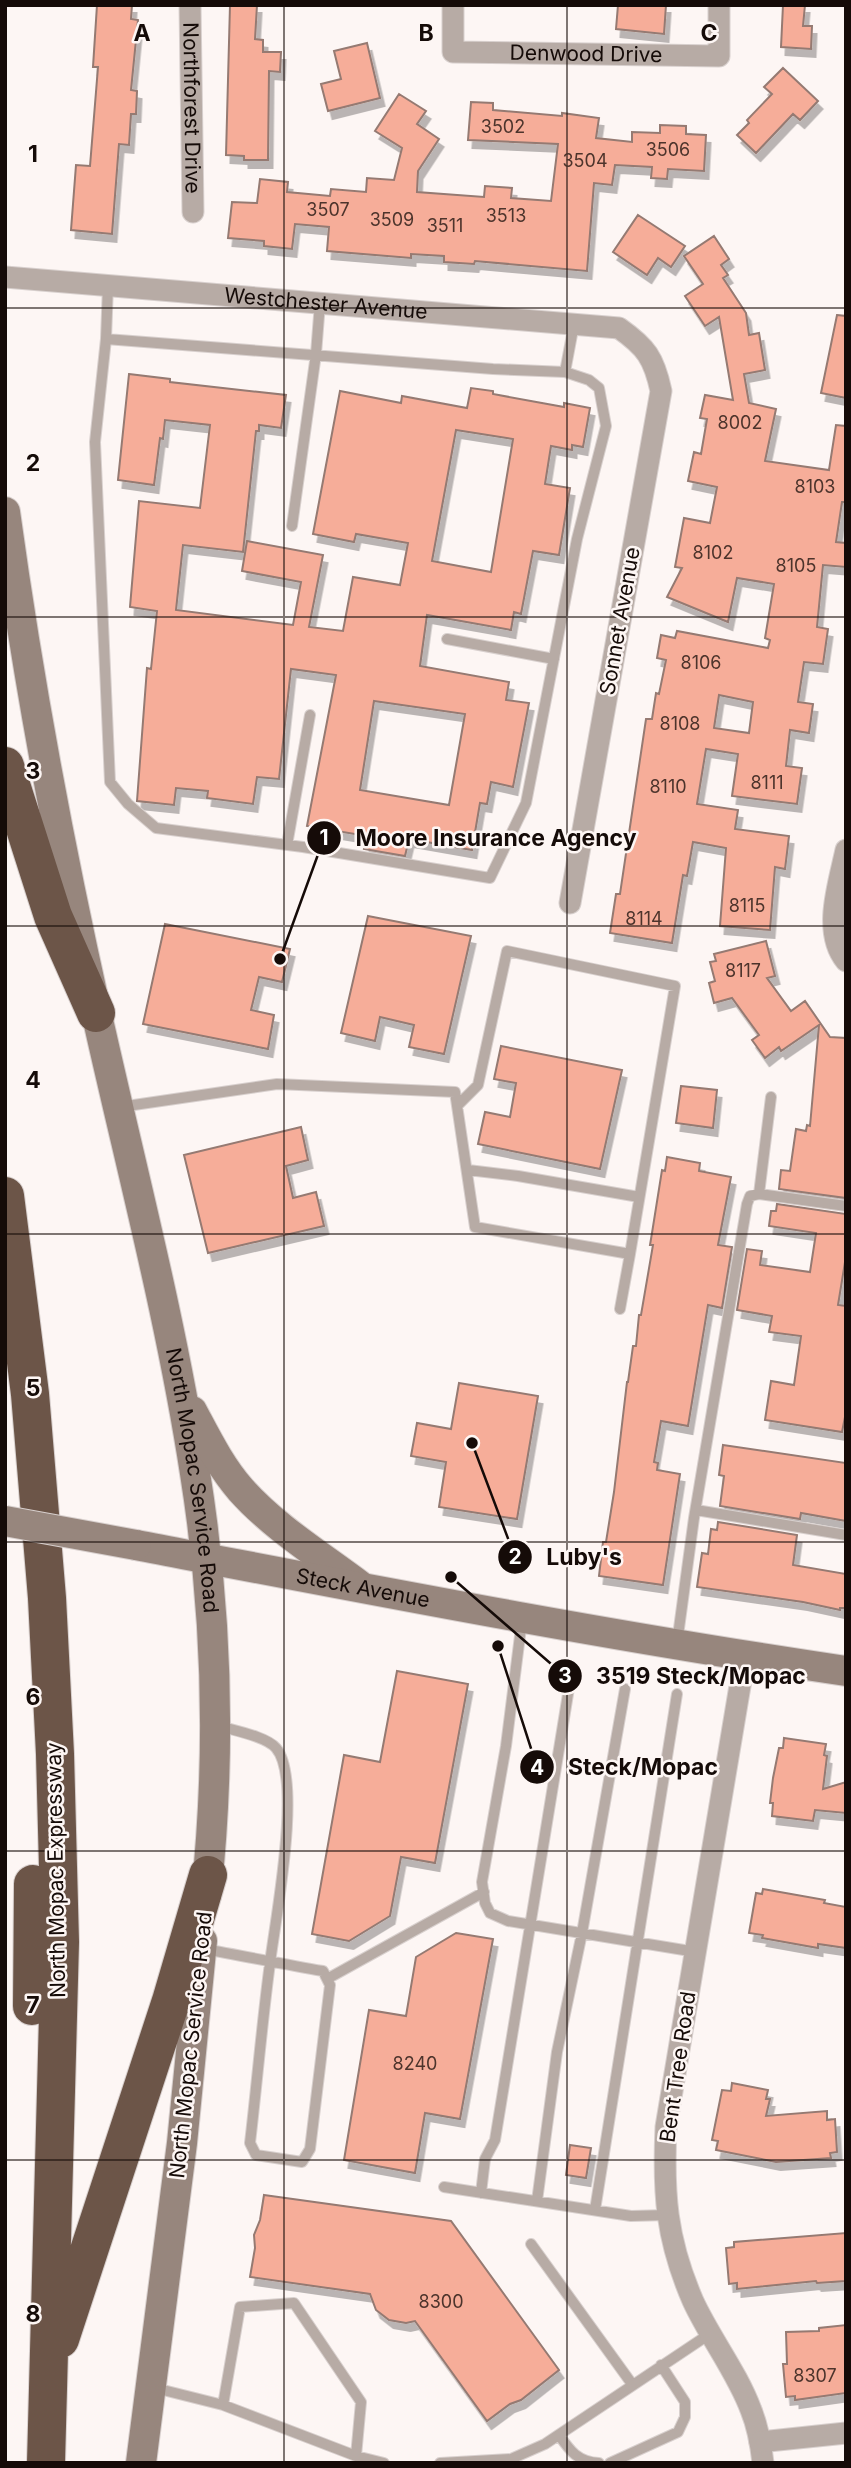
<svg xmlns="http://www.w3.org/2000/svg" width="851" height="2468" viewBox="0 0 851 2468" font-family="Inter,sans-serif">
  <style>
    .building { fill: #f6ad99; stroke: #957a72; stroke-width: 2; fill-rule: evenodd; filter: url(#shadow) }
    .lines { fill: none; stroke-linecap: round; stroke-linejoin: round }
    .lane-casing { stroke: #d8d0ce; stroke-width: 12 }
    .street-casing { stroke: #d8d0ce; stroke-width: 23 }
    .secondary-casing { stroke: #d8d0ce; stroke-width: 32 }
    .highway-casing { stroke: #d8d0ce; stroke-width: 40 }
    .lane { stroke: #b7aba5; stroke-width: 10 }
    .street { stroke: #b7aba5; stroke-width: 21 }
    .secondary { stroke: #97867d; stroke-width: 30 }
    .highway { stroke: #6c5548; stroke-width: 38 }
    .secondary-bridge-casing { stroke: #d8d0ce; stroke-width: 32; stroke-linecap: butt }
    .secondary-bridge { stroke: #97867d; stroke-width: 30 }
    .grid { fill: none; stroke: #150b08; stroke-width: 2; stroke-opacity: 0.55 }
    .labels { text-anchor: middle; stroke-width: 5; stroke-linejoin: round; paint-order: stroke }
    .number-label { font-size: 18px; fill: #4d342c }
    .street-label { font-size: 21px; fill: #150b08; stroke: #fdf6f4 }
    .grid-label { font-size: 23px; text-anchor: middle; font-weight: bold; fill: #150b08; stroke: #fdf6f4; stroke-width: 5; stroke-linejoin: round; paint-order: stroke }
    .leader { fill: none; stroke: #150b08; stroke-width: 2.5 }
    .callout-dot { fill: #150b08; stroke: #fdf6f4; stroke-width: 2.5 }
    .mark-label { font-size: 21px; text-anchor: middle; font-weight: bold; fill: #fff }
    .callout-label { font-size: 23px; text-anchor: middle; font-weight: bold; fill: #150b08; stroke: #fdf6f4; stroke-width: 5; stroke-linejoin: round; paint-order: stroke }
  </style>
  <defs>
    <filter id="shadow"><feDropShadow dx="4.5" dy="8" stdDeviation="0" flood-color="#0004"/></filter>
  </defs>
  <rect width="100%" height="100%" fill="#fdf6f4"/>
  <path class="building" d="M97,5H132L131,19L138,20L131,90L137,91L136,114H131L129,145L119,144L112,234L71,230L76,165L90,166L98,67H93Z
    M230,5H257L255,39L263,40V52H281L280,72L269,71L268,160H244V156L226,155Z
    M618,5H666L664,34L616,29Z
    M783,5H805L803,26H812L811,49L781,47Z
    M367,43L380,98L328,111L321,84L341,79L334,51Z
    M783,68L818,101L800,120L793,114L756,153L737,135L749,123L747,120L772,94L764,87Z
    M399,94L426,111L417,124L439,139L418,171L417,192L484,197L485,186L512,188L511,198L551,201L558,144L468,140L471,102L493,103V110L562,116V113L599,118L596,138L632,142V132L660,133V125L686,126V134L706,135L704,171L668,169L667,179L651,178L652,167L615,165L612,185L594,183L587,271L475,261L474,264L444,262V256L411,254V258L327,251L329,227L295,224L292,249L264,246V241L228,238L232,202L257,203L260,179L288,182L287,192L330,196L331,189L366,192L367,178L394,180L402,148L375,131Z
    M638,215L685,246L671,267L658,258L647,275L613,252Z
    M714,236L729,259L721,265L728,275L723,278L746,313L749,335L759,333L765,370L744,374L749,403L776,409L765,461L829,470L836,425L846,426V502H842L836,542L846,543V567L823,565L817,627L828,629L823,664L804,662L798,702L813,704L809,733L790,730L786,766L802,768L797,804L732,796L738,754L706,749L697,804L738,810L735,829L789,836L785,869L775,867L770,930L720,926L726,848L693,842L687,876L683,875L672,943L610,933L616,894H620L646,719H652L656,693L659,694L666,660L657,658L661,635L675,638L677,631L768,648L770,640L765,638L774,584L737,578L728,622L667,597L682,568L675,567L684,518L710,523L717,487L688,481L694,452L701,454L707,419L700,418L705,395L733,400L719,317L705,326L685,296L703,284L684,256ZM719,695L753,702L749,733L714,728Z
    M837,315L846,316V398L821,393Z
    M129,374L170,379V382L286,395L281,428L259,425V431H256L243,552L183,545L176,610L293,625L301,582L242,571L247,541L323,555L309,627L343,631L353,577L400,585L408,543L356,534L354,542L313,534L340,391L401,403L402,396L467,408L471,388L493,391V394L564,407V403L590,408L583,447L572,445V450L551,446L545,484L570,488L559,555L533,551L521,614L514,612L511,630L427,615L420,666L509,682L506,700L529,703L513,787L491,782L487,804L480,803L472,850L409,839L405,856L364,849L367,836L307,826L336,675L291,669L279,779L257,777L253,804L207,798L208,791L176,788L174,805L137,801L147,668L151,669L157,611L130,607L139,501L200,508L210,425L165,420L163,439L160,438L154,485L118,480ZM456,430L513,439L491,572L432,561ZM374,701L465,714L449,805L360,790Z
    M368,916L471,936L444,1054L409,1047L414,1025L380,1017L375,1041L341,1033Z
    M165,924L290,949L282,982L259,977L251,1010L274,1015L268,1049L143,1024Z
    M766,941L775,976L767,978L791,1011L805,1001L830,1037L846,1038V1198L779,1189L781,1170L790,1171L796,1129L806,1131L807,1125L810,1126L819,1025L781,1051L779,1047L765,1058L752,1040L759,1035L732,998L714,1003L709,983L715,981L710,962L716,961L714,954Z
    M501,1046L622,1070L600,1169L478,1144L485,1112L510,1117L516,1083L494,1079Z
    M681,1086L717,1090L713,1128L676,1123Z
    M301,1127L308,1160L286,1166L293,1198L316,1192L324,1226L208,1253L184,1155Z
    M667,1157L700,1163L699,1171L731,1177L718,1245L732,1247L722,1308L708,1305L688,1426L661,1421L654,1462L658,1463L657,1470L680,1474L663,1585L599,1576L603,1542H606L614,1492L627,1382H628L633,1346H636L639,1315H641L653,1245H650L652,1233L662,1170L665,1171Z
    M777,1204L846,1214V1256L838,1305L846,1306V1412L842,1432L765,1420L771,1381L794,1385L801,1336L769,1332L772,1316L737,1310L747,1249L762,1251L760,1265L810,1272L816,1233L769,1226L771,1211H776Z
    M459,1383L538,1396L517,1519L439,1507L446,1462L411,1456L417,1423L451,1429Z
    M723,1445L846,1463V1521L801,1513L800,1519L720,1506L724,1476L719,1475Z
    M718,1522L797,1535L793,1565L846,1574V1608H840V1610L803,1602L697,1587L702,1553L708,1554L711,1529L717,1530Z
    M397,1671L468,1684L435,1863L401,1857L390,1916L349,1941L312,1934L344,1755L380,1762Z
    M784,1738L826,1744L824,1755L827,1756L823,1789L846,1782V1813L815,1810L813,1821L772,1816L773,1803H770L773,1778L779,1748H783Z
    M763,1889L825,1900L824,1903L846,1907V1948L818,1944V1948L762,1938L763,1935L749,1933L756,1893L762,1894Z
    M456,1933L493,1939L460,2119L425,2113L415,2173L344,2160L369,2010L406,2016L416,1957Z
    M732,2083L768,2090L766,2099H770L766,2116L827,2111V2120L835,2119L837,2152L830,2153L831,2158L776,2162L716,2150L718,2141L712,2140L722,2090L731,2091Z
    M570,2145L591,2148L586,2178L566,2175Z
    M264,2195L451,2221L559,2370L521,2400L510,2404L487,2421L415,2321L406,2323L389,2320L376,2310L370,2294L250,2277L255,2248L254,2235L260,2220Z
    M846,2233V2281L817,2283L816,2281L737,2289V2283L729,2284L726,2248L734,2247V2242Z
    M846,2325V2393L795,2400V2396L786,2397L783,2364H787L786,2332L819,2331V2328Z"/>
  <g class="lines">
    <g class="lane-casing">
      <path id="lane" d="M106,339L95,442L110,782L128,804L156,828L303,847L490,878L526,803L577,539L606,426L599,388L589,380L565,372L493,369L106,339L108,285
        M565,372L574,324
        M292,526L316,354L320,303
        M447,639L554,659
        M287,845L310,715
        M457,1106L478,1085L507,951L675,986L630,1254
        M120,1107L277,1084L455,1092L475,1227L630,1254L620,1309
        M468,1170L518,1176L639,1197
        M759,1194L771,1097
        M696,1510L846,1535
        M522,1620L506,1746L482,1882L485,1903L490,1913L508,1921L696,1952
        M677,1643L694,1518L747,1204L750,1196L759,1194L846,1206
        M204,1949C243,1956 283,1964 323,1971L330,1985L310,2149L302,2162L256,2155L250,2143C257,2083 262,2023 270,1963C275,1921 303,1779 276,1748C266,1736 231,1730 216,1725
        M327,1979L484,1892
        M444,2187L631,2216L668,2215
        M481,2193L485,2159L495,2140L569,1688
        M537,2201L557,2052L582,1933L625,1689
        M595,2210L677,1694
        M531,2244L632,2384
        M151,2387L223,2405
        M559,2435C570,2451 578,2462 599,2463
        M356,2456L361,2402L294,2303L240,2307L223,2405L356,2456L384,2463
        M440,2463L511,2459L545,2444L711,2333
        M610,2463L678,2432L685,2417V2402L661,2365"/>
    </g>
    <g class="street-casing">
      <g id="street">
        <path id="s1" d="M190,5L193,212"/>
        <path id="s2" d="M453,5V52L719,56V5"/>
        <path id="s3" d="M5,277L619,328C646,347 654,358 661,391L570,903"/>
        <path d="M846,850C839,883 822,932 846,961"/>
        <path d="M745,1656L666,2127C663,2193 666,2239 693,2301C710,2338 737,2372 751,2410C758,2427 761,2445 763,2463"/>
        <path d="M760,2442L846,2433"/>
      </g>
    </g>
    <g class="secondary-casing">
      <g id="secondary">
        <path id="s4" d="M5,512C28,679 59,846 96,1011C130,1164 171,1317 195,1473C217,1611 221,1755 206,1895"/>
        <path d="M192,1411C207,1439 220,1466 241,1490C274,1527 319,1555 359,1585"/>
        <path id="s5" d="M136,1545C372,1590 608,1636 846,1671"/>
        <path d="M141,2463L182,2143L202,1941"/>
      </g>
    </g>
    <g class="highway-casing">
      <path id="highway" d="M5,766L53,916L96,1013
        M5,1196L30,1394L47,1598L55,1754L60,1942L46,2463
        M32,2006L33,1884
        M60,2339L171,2001L208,1875"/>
    </g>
    <use href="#lane" class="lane"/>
    <use href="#street" class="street"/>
    <use href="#secondary" class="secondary"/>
    <use href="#highway" class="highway"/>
    <g class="secondary-bridge-casing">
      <path id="secondary-bridge" d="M5,1521L136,1545"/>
    </g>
    <use href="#secondary-bridge" class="secondary-bridge"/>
  </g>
  <path class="grid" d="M284,5V2463M567,5V2463M5,308H846M5,617H846M5,926H846M5,1234H846M5,1542H846M5,1851H846M5,2160H846"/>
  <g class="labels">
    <g class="number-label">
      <text x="503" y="133">3502</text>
      <text x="668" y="156">3506</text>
      <text x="585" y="167">3504</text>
      <text x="328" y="216">3507</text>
      <text x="506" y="222">3513</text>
      <text x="392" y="226">3509</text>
      <text x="445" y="232">3511</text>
      <text x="740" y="429">8002</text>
      <text x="815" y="493">8103</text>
      <text x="713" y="559">8102</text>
      <text x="796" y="572">8105</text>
      <text x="701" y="669">8106</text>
      <text x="680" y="730">8108</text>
      <text x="767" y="789">8111</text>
      <text x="668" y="793">8110</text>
      <text x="747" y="912">8115</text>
      <text x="644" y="925">8114</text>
      <text x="743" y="977">8117</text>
      <text x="415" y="2070">8240</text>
      <text x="441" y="2308">8300</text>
      <text x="815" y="2382">8307</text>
    </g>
    <g class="street-label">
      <text dy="7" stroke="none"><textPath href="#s2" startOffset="180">Denwood Drive</textPath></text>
      <text dy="7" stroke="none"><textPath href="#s1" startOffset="103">Northforest Drive</textPath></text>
      <text dy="7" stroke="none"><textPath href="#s3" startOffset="322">Westchester Avenue</textPath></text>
      <text transform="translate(620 621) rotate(-80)" y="7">Sonnet Avenue</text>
      <text dy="7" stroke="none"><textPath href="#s4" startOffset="987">North Mopac Service Road</textPath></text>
      <text dy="7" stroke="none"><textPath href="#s5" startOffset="231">Steck Avenue</textPath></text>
      <text transform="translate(56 1870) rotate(-91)" y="7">North Mopac Expressway</text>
      <text transform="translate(191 2045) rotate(-84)" y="7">North Mopac Service Road</text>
      <text transform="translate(678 2067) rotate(-82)" y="7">Bent Tree Road</text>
    </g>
  </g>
  <g class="grid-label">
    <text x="142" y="41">A</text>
    <text x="426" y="41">B</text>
    <text x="709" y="41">C</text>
    <text x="33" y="162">1</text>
    <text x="33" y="471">2</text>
    <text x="33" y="779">3</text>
    <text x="33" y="1088">4</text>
    <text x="33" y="1396">5</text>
    <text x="33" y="1705">6</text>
    <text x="33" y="2013">7</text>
    <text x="33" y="2322">8</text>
  </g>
  <path class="leader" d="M280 959L324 838M472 1443L515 1557M451 1577L565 1676M498 1646L537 1767"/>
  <g class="callout-dot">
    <circle cx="280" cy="959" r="7"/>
    <circle cx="472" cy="1443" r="7"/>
    <circle cx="451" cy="1577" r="7"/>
    <circle cx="498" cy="1646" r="7"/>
    <circle cx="324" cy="838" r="18"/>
    <circle cx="515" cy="1557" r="18"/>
    <circle cx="565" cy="1676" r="18"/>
    <circle cx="537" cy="1767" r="18"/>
  </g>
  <g class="mark-label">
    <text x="324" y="845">1</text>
    <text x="515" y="1564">2</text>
    <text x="565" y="1683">3</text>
    <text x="537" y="1775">4</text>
  </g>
  <g class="callout-label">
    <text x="496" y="846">Moore Insurance Agency</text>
    <text x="584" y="1565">Luby's</text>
    <text x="701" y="1684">3519 Steck/Mopac</text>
    <text x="643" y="1775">Steck/Mopac</text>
  </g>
  <rect width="851" height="2468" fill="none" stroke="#150b08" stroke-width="14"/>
</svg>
